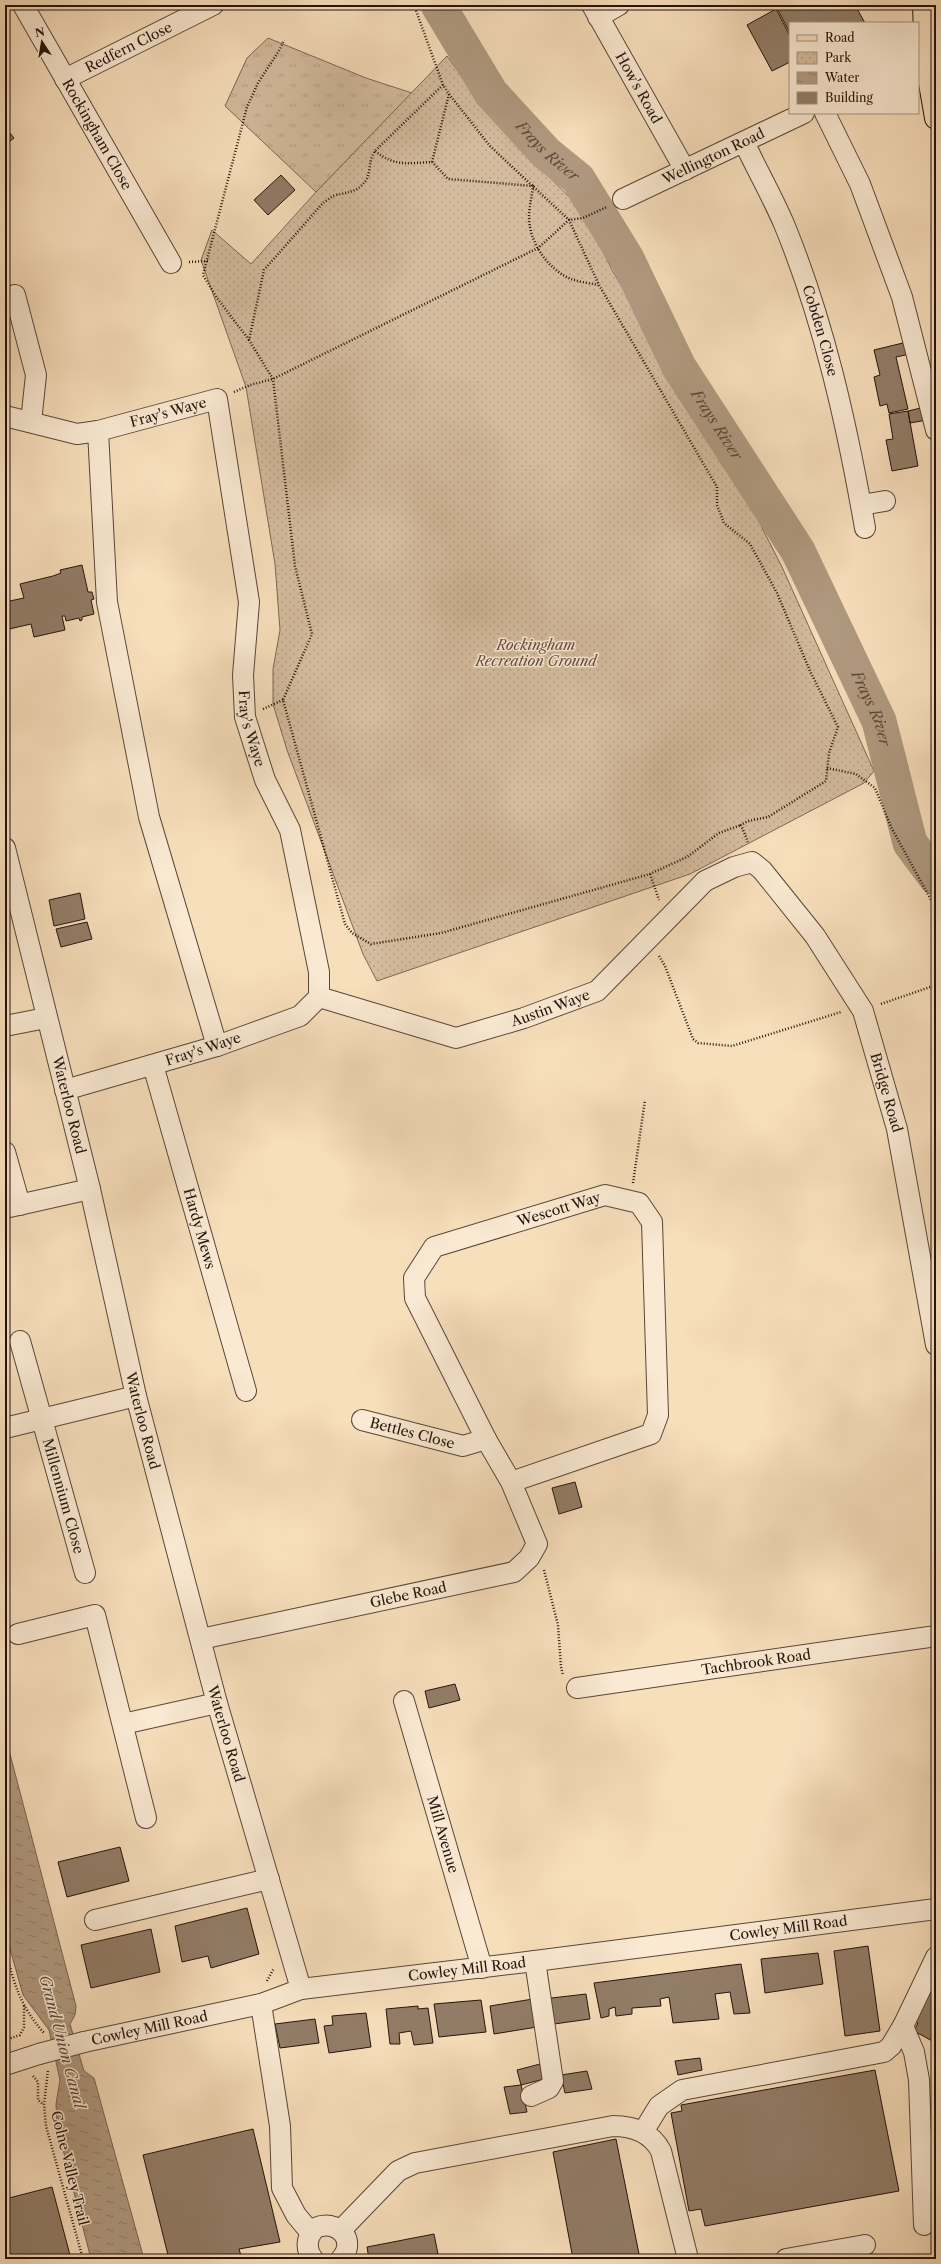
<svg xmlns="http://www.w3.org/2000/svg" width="941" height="2264" viewBox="0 0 941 2264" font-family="'Libre Caslon Text',serif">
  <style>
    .grass { fill: url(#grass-tufts); stroke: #7c6855 }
    .park { fill: url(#park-dots); stroke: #7c6855 }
    .water { fill: url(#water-ripples); stroke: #786452 }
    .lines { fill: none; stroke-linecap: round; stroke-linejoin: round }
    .river { stroke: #b09a80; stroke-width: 35 }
    .building { fill: #927d68; stroke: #24130c }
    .minor-casing { stroke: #594638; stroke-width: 22 }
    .major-casing { stroke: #24130c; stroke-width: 24 }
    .path { stroke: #24130c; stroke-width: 2.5; stroke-dasharray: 1 2; stroke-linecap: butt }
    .minor { stroke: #faead3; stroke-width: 20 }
    .major { stroke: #f8dfbc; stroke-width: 22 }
    .minor-bridge-casing { stroke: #594638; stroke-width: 22; stroke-linecap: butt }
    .minor-bridge { stroke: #faead3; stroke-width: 20 }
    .labels { text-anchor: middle; stroke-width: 3; stroke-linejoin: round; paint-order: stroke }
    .street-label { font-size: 14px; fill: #24130c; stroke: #faead3 }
    .park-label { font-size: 14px; font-style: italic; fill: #624e3f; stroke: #faead3 }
    .water-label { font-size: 15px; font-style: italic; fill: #5c493a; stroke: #faead3 }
  </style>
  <defs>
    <pattern id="grass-tufts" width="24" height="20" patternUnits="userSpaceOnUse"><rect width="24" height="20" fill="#d4bc9e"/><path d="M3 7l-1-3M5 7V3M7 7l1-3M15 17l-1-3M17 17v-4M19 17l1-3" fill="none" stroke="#b6a187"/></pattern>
    <pattern id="park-dots" width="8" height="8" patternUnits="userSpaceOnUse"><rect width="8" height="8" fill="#d4bc9e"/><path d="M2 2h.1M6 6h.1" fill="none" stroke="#b6a187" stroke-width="1.8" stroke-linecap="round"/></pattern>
    <pattern id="water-ripples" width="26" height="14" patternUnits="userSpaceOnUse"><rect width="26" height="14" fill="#b09a80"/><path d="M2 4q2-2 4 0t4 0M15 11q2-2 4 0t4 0" fill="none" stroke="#8f7c67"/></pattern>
  </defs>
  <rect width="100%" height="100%" fill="#f8dfbc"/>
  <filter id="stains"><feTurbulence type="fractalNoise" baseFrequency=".005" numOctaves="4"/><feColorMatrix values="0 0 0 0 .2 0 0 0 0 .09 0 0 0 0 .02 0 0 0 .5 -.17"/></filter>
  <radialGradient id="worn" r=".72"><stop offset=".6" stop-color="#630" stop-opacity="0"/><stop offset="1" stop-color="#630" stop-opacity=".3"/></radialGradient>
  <path class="grass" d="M268,38L366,78L412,93L316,192L225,106L247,58Z"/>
  <path class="park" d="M447,56L494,121L583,211L612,270L653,338L696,419L752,508L782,567L874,771L864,783L690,874L377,981L363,954L287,750L273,704V669L280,630L275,564L246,387L201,260L212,230L251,264L316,192Z"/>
  <path class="water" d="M936,863V896L920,870Z
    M5,1735L76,2006L75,2015L70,2024L84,2071L94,2078L144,2259H91L57,2126L56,2104L60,2080L49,2030L23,1995L5,1931Z"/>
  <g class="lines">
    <path class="river" id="s1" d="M438,5L491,93L546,153L578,179L627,259L679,367L798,551L879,721L910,843L936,878"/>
  </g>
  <path class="building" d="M787,5H855L865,23H790V33L778,10Z
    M776,9L790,36V62L772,71L747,25Z
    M5,127L14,138L5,145Z
    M281,175L295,190L268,215L254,200Z
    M911,341L914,353L896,357L908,409L889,413L887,404L880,406L874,377L880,375L874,350Z
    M925,407L927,420L910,423L908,411Z
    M908,411L918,466L892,471L886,440L893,439L889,414Z
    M82,565L88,592H92L94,599L91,600L94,614L82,617V620L80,621L79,618L66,621L65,616H62L65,630L34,637L31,624L5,630V602L24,598L20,584L53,576L61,573L60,570Z
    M80,893L85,919L54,926L49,900Z
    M87,922L92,939L61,947L56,929Z
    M575,1482L582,1507L559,1514L552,1488Z
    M455,1684L460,1700L429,1708L425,1691Z
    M120,1847L129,1881L67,1897L58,1862Z
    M247,1908L259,1954L211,1968L208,1956L182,1962L175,1926Z
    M151,1929L160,1972L91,1988L81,1945Z
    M868,1946L880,2031L845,2036L834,1951Z
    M818,1953L823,1984L765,1993L761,1959Z
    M741,1964L750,2013L734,2014L730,1992L715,1994L719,2019L673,2023L669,1997L660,1999L661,2006L632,2008V2014L616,2016L615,2007L609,2009V2016L601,2018L594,1983Z
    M936,1967V2043L914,2031L918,2023L916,2022Z
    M586,1994L590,2019L547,2025L543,1999Z
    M533,1999L537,2027L494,2034L490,2006Z
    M481,2000L486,2032L439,2037L434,2004Z
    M418,2006V2009L428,2008L433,2043L414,2045L411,2031L399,2033L400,2044H390L386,2009Z
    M366,2013L371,2047L329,2053L324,2026L333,2025L332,2016Z
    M315,2019L319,2043L280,2048L275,2024Z
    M700,2058L702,2070L678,2075L675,2061Z
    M540,2064L544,2079L521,2085L517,2070Z
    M875,2070L899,2191L705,2226L701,2209L689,2211L671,2113L682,2111L681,2105Z
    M587,2071L592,2089L565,2093L561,2075Z
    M521,2085L527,2112L510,2114L504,2087Z
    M936,2104V2176L926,2155L935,2151L925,2128L924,2109Z
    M253,2129L280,2242L239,2249L242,2259H169L143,2155Z
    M616,2139L640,2259H573L553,2152Z
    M936,2179V2200L928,2182Z
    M52,2187L71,2259H5V2199Z
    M434,2234L439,2259H369L367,2247Z"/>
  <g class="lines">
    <g class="minor-casing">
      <g id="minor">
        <path id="s2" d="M23,5L171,263"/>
        <path id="s3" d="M592,5L685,170"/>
        <path d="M598,17L619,5"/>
        <path id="s4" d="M65,79L213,5"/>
        <path d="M825,113L860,184L902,297L936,430"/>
        <path id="s5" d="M744,142C757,170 772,196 784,224C824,321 847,425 865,528"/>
        <path id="s6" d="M623,199L804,113"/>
        <path d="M15,295L36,375L31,422"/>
        <path id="s7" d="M5,416L77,434L98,431L217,399L249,602L243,675L245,717L265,780L290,830L319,972V997L300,1016L217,1046L65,1090"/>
        <path d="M98,431L107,602L149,817L217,1046"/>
        <path d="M861,505L885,501"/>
        <path id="s8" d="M5,848L90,1189L136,1396L217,1703L301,1989"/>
        <path id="s9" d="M319,997L456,1038L524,1018L597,991L705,881L734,867L752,862L762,870L815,936L863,1011L897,1129L936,1345"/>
        <path d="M5,1026L46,1018"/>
        <path id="s10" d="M153,1065L246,1391"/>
        <path d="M5,1152L20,1205"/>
        <path d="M5,1208L90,1189"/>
        <path id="s11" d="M20,1341L85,1573"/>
        <path id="s12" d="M362,1420L463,1446L486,1439"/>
        <path d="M5,1428L136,1396"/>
        <path d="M18,1634L95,1615L146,1818"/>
        <path id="s13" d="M201,1639L514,1572L529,1558L537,1544L511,1482L486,1439L415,1298L414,1278L434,1247L605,1195L639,1203L652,1222L658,1415L651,1434L511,1482"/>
        <path id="s14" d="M577,1688L936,1636"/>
        <path id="s15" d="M404,1701L482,1968"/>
        <path d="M123,1724L217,1703"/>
        <path d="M95,1920L269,1879"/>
        <path d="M261,2004L280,2126L282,2188L296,2215L311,2233"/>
        <path id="s16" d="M84,2042L261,2004L301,1989L535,1961L936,1909"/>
        <path d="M5,2065L39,2054"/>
        <path d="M531,2096L549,2088L553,2081L535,1961"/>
        <path d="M643,2132L659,2106L682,2090L884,2052L891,2046L903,2026"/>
        <path d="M924,2225L919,2080L914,2052L903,2026L936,1957"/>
        <path d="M341,2230L398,2171L415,2163L613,2126C633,2126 651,2132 661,2151L688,2259"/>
        <path d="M313,2259C305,2249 306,2238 315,2228C337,2218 358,2240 341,2259"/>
        <path d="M786,2259L865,2245"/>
      </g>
    </g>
    <g class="major-casing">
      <path id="major" d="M924,5L926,60L936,118"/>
    </g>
    <path class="path" d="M414,5L443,85L449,94L490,146L569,220L599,285L717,487V505L724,523L750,544L777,593L810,671L838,727L829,753L826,781L768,817L748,821L741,825L748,842
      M443,85L375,151C368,161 371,173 366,180C358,193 346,192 333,196C330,198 326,201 323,203L264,270L249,340L273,379L295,566L312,634L283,700L345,924L352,933L371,944L441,933L650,874L687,857L719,833L741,825
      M375,151C395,167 408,163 432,162L448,179L533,186C532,197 529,207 529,217C529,242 548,270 571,279C579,282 589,283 598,285
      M432,162L449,94
      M189,262L208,261
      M249,340L217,298L203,275L247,107L258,83L280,49L284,40
      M234,392L250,385L273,379L538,248L569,220L583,218L607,207
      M263,709L283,700
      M827,768L856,774L875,788L891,827L936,909
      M650,874L659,900
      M659,956L665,966L693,1039L698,1043L732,1046L841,1012
      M881,1004L936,985
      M633,1183L645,1100
      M544,1570L558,1625L561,1667L563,1675
      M5,1948C14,1983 19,2005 44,2033
      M267,1981L274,1968
      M5,2040L20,2035L24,2027V2005
      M48,2071L44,2104L46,2126L83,2259
      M33,2076L38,2082V2100L43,2104"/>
    <use href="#minor" class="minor"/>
    <use href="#major" class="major"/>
    <g class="minor-bridge-casing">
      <path id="minor-bridge" d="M39,2054L84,2042"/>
    </g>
    <use href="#minor-bridge" class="minor-bridge"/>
  </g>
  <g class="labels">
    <g class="street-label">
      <text dy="5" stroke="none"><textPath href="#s4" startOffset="71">Redfern Close</textPath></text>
      <text dy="5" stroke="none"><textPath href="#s3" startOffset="95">How's Road</textPath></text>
      <text dy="5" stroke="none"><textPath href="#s2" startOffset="149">Rockingham Close</textPath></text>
      <text dy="5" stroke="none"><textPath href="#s6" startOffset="100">Wellington Road</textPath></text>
      <text dy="5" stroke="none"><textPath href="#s5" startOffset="204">Cobden Close</textPath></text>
      <text dy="5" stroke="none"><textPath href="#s7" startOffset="168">Fray's Waye</textPath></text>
      <text dy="5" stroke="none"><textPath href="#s7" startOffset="552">Fray's Waye</textPath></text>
      <text dy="5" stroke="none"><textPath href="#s9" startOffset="242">Austin Waye</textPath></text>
      <text transform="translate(203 1049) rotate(-18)" y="5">Fray's Waye</text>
      <text dy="5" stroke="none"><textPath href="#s9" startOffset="768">Bridge Road</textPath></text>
      <text dy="5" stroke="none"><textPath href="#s8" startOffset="265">Waterloo Road</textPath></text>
      <text dy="5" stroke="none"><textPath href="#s13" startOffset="819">Wescott Way</textPath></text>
      <text dy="5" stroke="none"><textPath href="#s10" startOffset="170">Hardy Mews</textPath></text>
      <text dy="5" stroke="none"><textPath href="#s8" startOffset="589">Waterloo Road</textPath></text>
      <text dy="5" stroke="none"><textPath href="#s12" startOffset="52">Bettles Close</textPath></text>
      <text dy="5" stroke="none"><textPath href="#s11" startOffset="161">Millennium Close</textPath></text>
      <text dy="5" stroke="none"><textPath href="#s13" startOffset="212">Glebe Road</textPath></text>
      <text dy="5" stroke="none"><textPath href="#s14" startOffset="181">Tachbrook Road</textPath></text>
      <text dy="5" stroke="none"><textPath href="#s8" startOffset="913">Waterloo Road</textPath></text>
      <text dy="5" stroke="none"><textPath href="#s15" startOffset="139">Mill Avenue</textPath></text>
      <text dy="5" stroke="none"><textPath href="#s16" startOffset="715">Cowley Mill Road</textPath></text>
      <text dy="5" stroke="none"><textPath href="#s16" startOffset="391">Cowley Mill Road</textPath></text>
      <text dy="5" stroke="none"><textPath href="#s16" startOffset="67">Cowley Mill Road</textPath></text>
      <text transform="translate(70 2168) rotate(76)" y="5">Colne Valley Trail</text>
    </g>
    <g class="park-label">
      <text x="536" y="650">Rockingham<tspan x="536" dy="16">Recreation Ground</tspan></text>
    </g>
    <g class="water-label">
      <text dy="5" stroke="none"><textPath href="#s1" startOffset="184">Frays River</textPath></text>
      <text dy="5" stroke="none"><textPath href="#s1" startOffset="508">Frays River</textPath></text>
      <text dy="5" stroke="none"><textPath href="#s1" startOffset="832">Frays River</textPath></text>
      <text transform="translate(62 2042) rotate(75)" y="5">Grand Union Canal</text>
    </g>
  </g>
  <rect width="941" height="2264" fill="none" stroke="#f8dfbc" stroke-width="20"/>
  <rect x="6" y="6" width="929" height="2252" fill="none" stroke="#24130c" stroke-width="2"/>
  <rect x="10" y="10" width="921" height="2244" fill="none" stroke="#24130c"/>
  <rect x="789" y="22" width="130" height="92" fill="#faead3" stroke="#a49483"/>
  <rect x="797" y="35" width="20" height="6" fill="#f8dfbc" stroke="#a49483"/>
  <text x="825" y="42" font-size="12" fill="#24130c">Road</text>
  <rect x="797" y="52" width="20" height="12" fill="url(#park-dots)" stroke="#a49483"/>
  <text x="825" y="62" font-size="12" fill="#24130c">Park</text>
  <rect x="797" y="72" width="20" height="12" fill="url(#water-ripples)" stroke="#a49483"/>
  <text x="825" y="82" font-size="12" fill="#24130c">Water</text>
  <rect x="797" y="92" width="20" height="12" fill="#927d68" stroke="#a49483"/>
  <text x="825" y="102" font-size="12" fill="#24130c">Building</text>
  <g transform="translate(42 42) rotate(348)" stroke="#faead3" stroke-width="3" paint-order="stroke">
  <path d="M0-3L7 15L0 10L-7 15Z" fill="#24130c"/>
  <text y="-6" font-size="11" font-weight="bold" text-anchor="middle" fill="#24130c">N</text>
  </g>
  <rect width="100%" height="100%" filter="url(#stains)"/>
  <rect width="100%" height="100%" fill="url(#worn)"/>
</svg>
